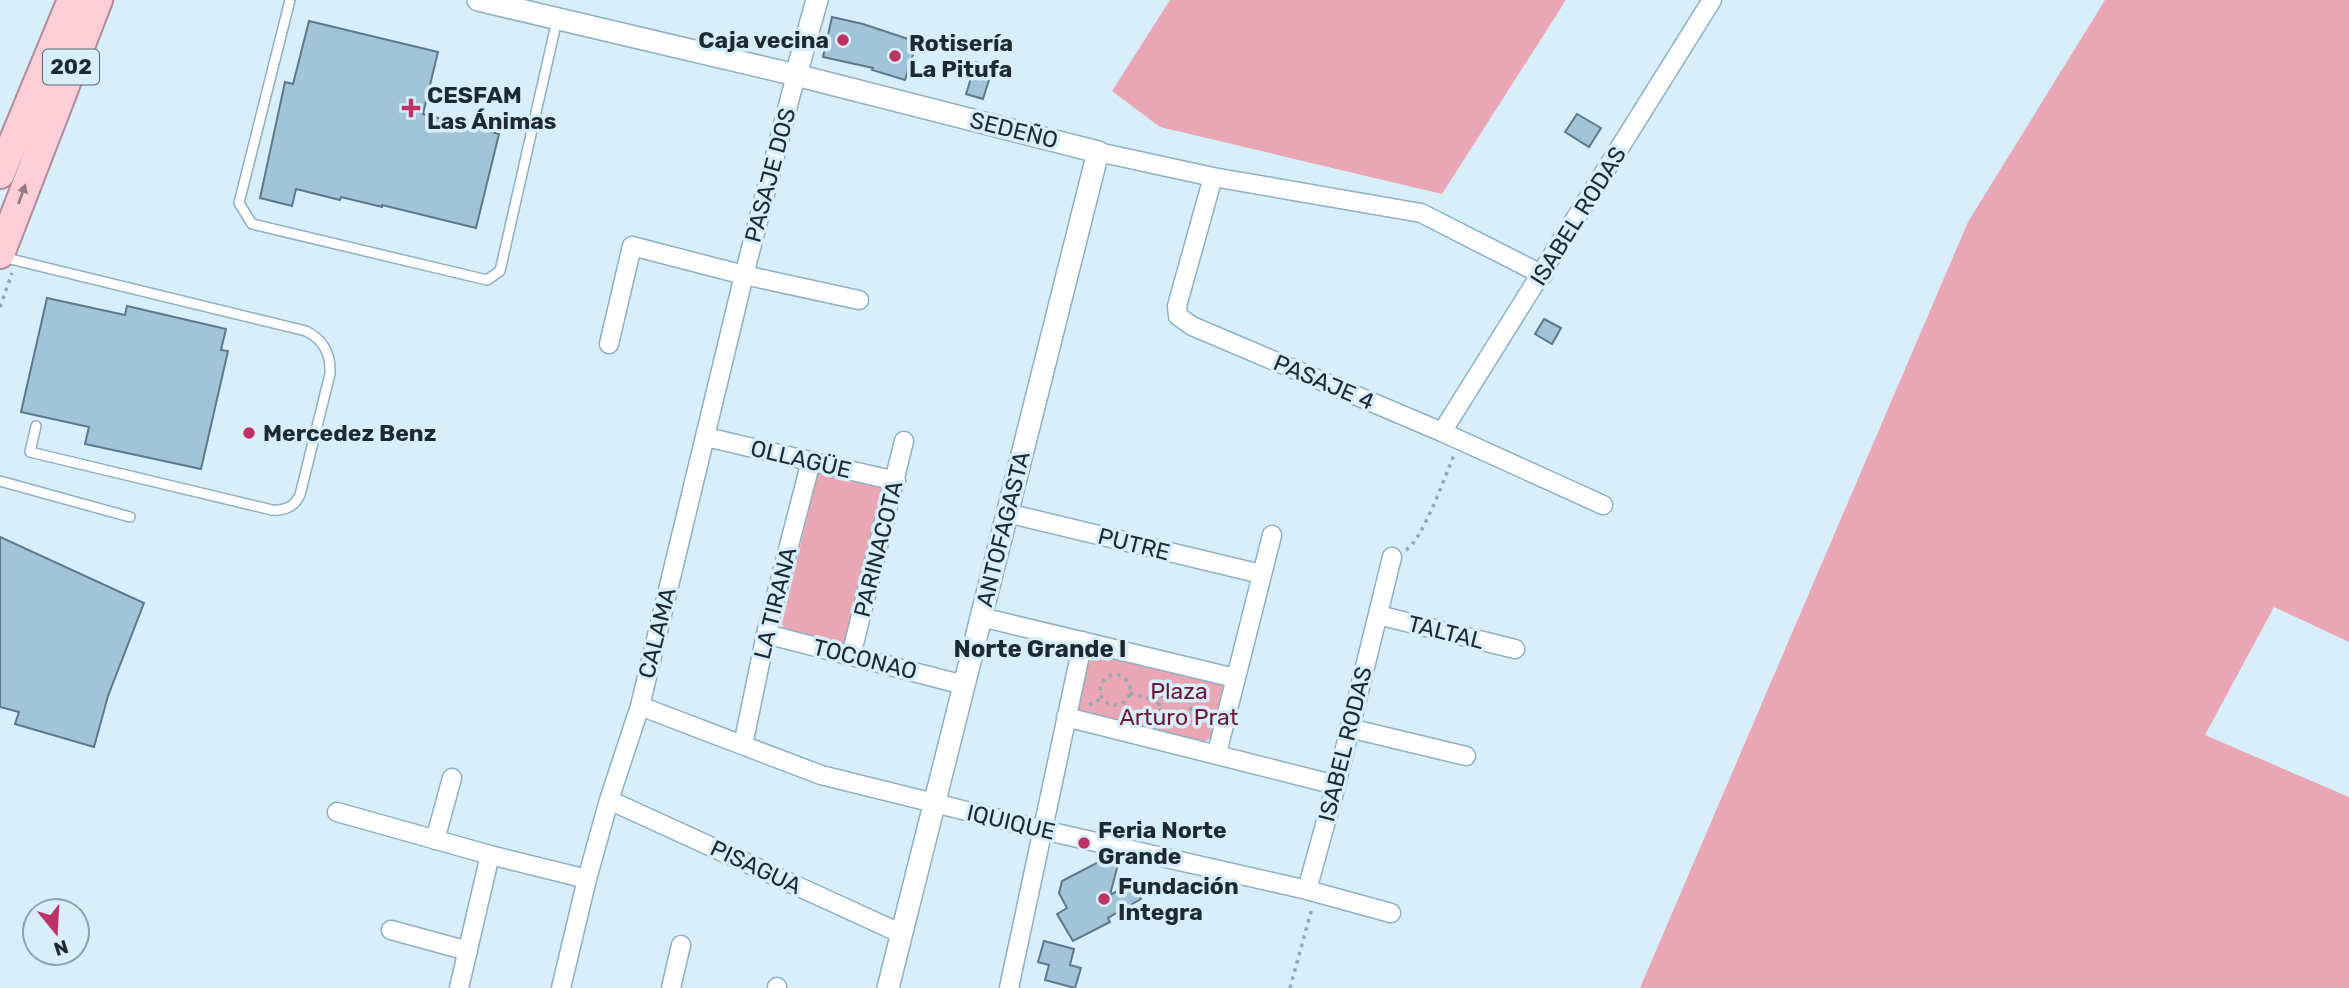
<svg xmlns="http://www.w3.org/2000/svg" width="2349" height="988" viewBox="0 0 2349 988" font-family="Rubik,sans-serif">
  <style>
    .green { fill: #e9a7b6 }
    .building { fill: #a2c4d9; stroke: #5a798d; stroke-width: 2 }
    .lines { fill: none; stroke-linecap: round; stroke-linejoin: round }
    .service-casing { stroke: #8eafc4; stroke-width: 12 }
    .minor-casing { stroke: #8eafc4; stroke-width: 21 }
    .tertiary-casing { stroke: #8eafc4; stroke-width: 24 }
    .trunk-casing { stroke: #af8c97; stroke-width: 32 }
    .path { stroke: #95a7b3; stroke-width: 3.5; stroke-dasharray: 3.5 5; stroke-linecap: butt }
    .service { stroke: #fff; stroke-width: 9 }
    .minor { stroke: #fff; stroke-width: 18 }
    .tertiary { stroke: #fff; stroke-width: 21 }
    .trunk { stroke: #feced8; stroke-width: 28 }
    .oneway { fill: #8e7c85 }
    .poi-dot { fill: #be3264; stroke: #d9eefb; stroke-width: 2.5 }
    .labels { text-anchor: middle; stroke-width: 7; stroke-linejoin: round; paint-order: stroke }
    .shield { fill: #d9eefb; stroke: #55656e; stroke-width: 2 }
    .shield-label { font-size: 21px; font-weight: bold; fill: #1d2a32 }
    .poi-label { font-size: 23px; font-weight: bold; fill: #1d2a32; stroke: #d9eefb; text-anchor: start }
    .street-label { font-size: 23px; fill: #1d2a32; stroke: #d9eefb }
    .park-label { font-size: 23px; fill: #6a1a36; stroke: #d9eefb }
    .neighbourhood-label { font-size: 24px; font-weight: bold; fill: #1d2a32; stroke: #d9eefb }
  </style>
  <rect width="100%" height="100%" fill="#d9eefb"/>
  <path class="green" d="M1170,0H1566L1442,194L1160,127L1112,91Z
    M2105,0H2349V642L2274,607L2205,735L2349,797V988H1640L1968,222Z
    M828,473L881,486L886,497L850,640L842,646L786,634L782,624L817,474Z
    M1091,651L1218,680L1224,688L1214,736L1200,744L1078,714L1072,705L1085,654Z"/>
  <path class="building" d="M832,17L863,24L917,42L905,80L872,70L873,68L823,57Z
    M309,21L438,52L423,114L499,134L476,228L382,205V207L341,197L340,200L296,189L292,206L260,198L285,82L293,84Z
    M976,62L993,67L983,99L966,94Z
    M1577,114L1601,128L1589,147L1565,132Z
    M47,298L125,315L127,306L226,329L221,350L228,351L201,469L85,444L89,427L21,412Z
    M1544,319L1561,328L1552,344L1535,334Z
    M0,537L144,603L108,696L94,747L15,724L19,712L0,707Z
    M1108,857L1119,860L1110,895L1132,883L1141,899L1108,918L1110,922L1073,941L1057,914L1067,908L1059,893L1062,881Z
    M1044,941L1074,949L1070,965L1081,968L1075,988L1045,980L1049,965L1038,962Z"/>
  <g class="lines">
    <g class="service-casing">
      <path id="service" d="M290,0L239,203L252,224L487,280L500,271L557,20
        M2,257L306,331C324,340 331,354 330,374L300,495C294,507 285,511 272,510L30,452L36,426
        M0,481L130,517"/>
    </g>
    <g class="minor-casing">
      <path id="minor" d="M1098,152L1213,177L1421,213L1543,275
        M1213,177L1177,306L1178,316L1192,326L1442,432L1603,505
        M609,344L632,246L744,275L859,300
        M1442,432L1712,0
        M706,437L896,481
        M1007,513L1261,574
        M1378,615L1515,649
        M981,617L1235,678
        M766,634L964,685
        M851,656L904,441
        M640,706L821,775L1043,830L1307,890L1391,913
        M1066,717L1336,785
        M1349,728L1466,756
        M743,745L766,634L811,461
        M1217,753L1272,535
        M609,800L902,934
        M337,812L490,855L587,879
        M435,840L452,778
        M1307,890L1336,785L1392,557
        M391,930L468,951
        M459,988L490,855
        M561,988L587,879L609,800L640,706L744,275L796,75
        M671,988L681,945
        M777,988V987
        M1009,988L1083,641"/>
    </g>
    <g class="tertiary-casing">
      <path id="tertiary" d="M478,0L796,75L1098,152L888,988
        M796,75L817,0"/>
    </g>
    <g class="trunk-casing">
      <path id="trunk" d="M0,174L72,0
        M0,254L98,0"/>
    </g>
    <path class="path" d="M0,307L12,273
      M1406,550C1423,539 1445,476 1454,455
      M1100 690a15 15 0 1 1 30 0a15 15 0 1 1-30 0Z
      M1159 706a16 16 0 1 1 32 0a16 16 0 1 1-32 0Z
      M1130,693L1160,702
      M1089,705L1102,698
      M1191,708L1210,714
      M1290,988L1312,908"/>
    <use href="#service" class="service"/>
    <use href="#minor" class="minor"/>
    <use href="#tertiary" class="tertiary"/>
    <use href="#trunk" class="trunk"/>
  </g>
  <defs><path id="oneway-solid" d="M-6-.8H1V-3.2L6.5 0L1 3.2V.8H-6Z" transform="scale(1.75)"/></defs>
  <use class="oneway" href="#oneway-solid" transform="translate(22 194) rotate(-70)"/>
  <g class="poi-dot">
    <circle cx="843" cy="40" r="7"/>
    <circle cx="895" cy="56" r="7"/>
    <path d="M407.5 97.5h7v7h7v7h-7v7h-7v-7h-7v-7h7z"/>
    <circle cx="249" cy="433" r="7"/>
    <circle cx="1084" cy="843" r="7"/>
    <circle cx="1104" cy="899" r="7"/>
  </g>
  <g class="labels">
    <rect class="shield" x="43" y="49.5" width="56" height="35" rx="5"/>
    <g class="shield-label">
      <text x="71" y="74">202</text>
    </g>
    <g class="poi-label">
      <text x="829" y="48" text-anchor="end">Caja vecina</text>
      <text x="909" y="51">Rotisería<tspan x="909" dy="26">La Pitufa</tspan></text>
      <text x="427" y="103">CESFAM<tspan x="427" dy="26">Las Ánimas</tspan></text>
      <text x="263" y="441">Mercedez Benz</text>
      <text x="1098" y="838">Feria Norte<tspan x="1098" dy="26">Grande</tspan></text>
      <text x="1118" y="894">Fundación<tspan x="1118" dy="26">Integra</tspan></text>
    </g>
    <g class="street-label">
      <text transform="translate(1014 130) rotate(14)" y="8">SEDEÑO</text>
      <text transform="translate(770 175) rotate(-75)" y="8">PASAJE DOS</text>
      <text transform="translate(1578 216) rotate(-58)" y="8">ISABEL RODAS</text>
      <text transform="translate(1324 382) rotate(23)" y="8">PASAJE 4</text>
      <text transform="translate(801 459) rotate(13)" y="8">OLLAGÜE</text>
      <text transform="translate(1003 529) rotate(-76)" y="8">ANTOFAGASTA</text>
      <text transform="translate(1134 544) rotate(14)" y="8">PUTRE</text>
      <text transform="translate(878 549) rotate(-76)" y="8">PARINACOTA</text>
      <text transform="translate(775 603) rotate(-76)" y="8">LA TIRANA</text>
      <text transform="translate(1446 632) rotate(14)" y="8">TALTAL</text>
      <text transform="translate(657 633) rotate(-76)" y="8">CALAMA</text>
      <text transform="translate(865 659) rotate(14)" y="8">TOCONAO</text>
      <text transform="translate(1345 744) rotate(-76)" y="8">ISABEL RODAS</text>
      <text transform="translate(1011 822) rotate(13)" y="8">IQUIQUE</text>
      <text transform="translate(756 867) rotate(25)" y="8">PISAGUA</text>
    </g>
    <g class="park-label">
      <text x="1179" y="699">Plaza<tspan x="1179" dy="26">Arturo Prat</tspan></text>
    </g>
    <g class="neighbourhood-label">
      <text x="1040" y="657">Norte Grande I</text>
    </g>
  </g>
  <g transform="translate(56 932) rotate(162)"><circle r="33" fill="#d9eefb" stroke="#8ea0ab" stroke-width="2"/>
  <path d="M0-5L12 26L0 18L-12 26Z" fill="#be3264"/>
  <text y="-10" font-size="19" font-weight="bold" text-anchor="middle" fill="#1d2a32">N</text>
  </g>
</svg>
